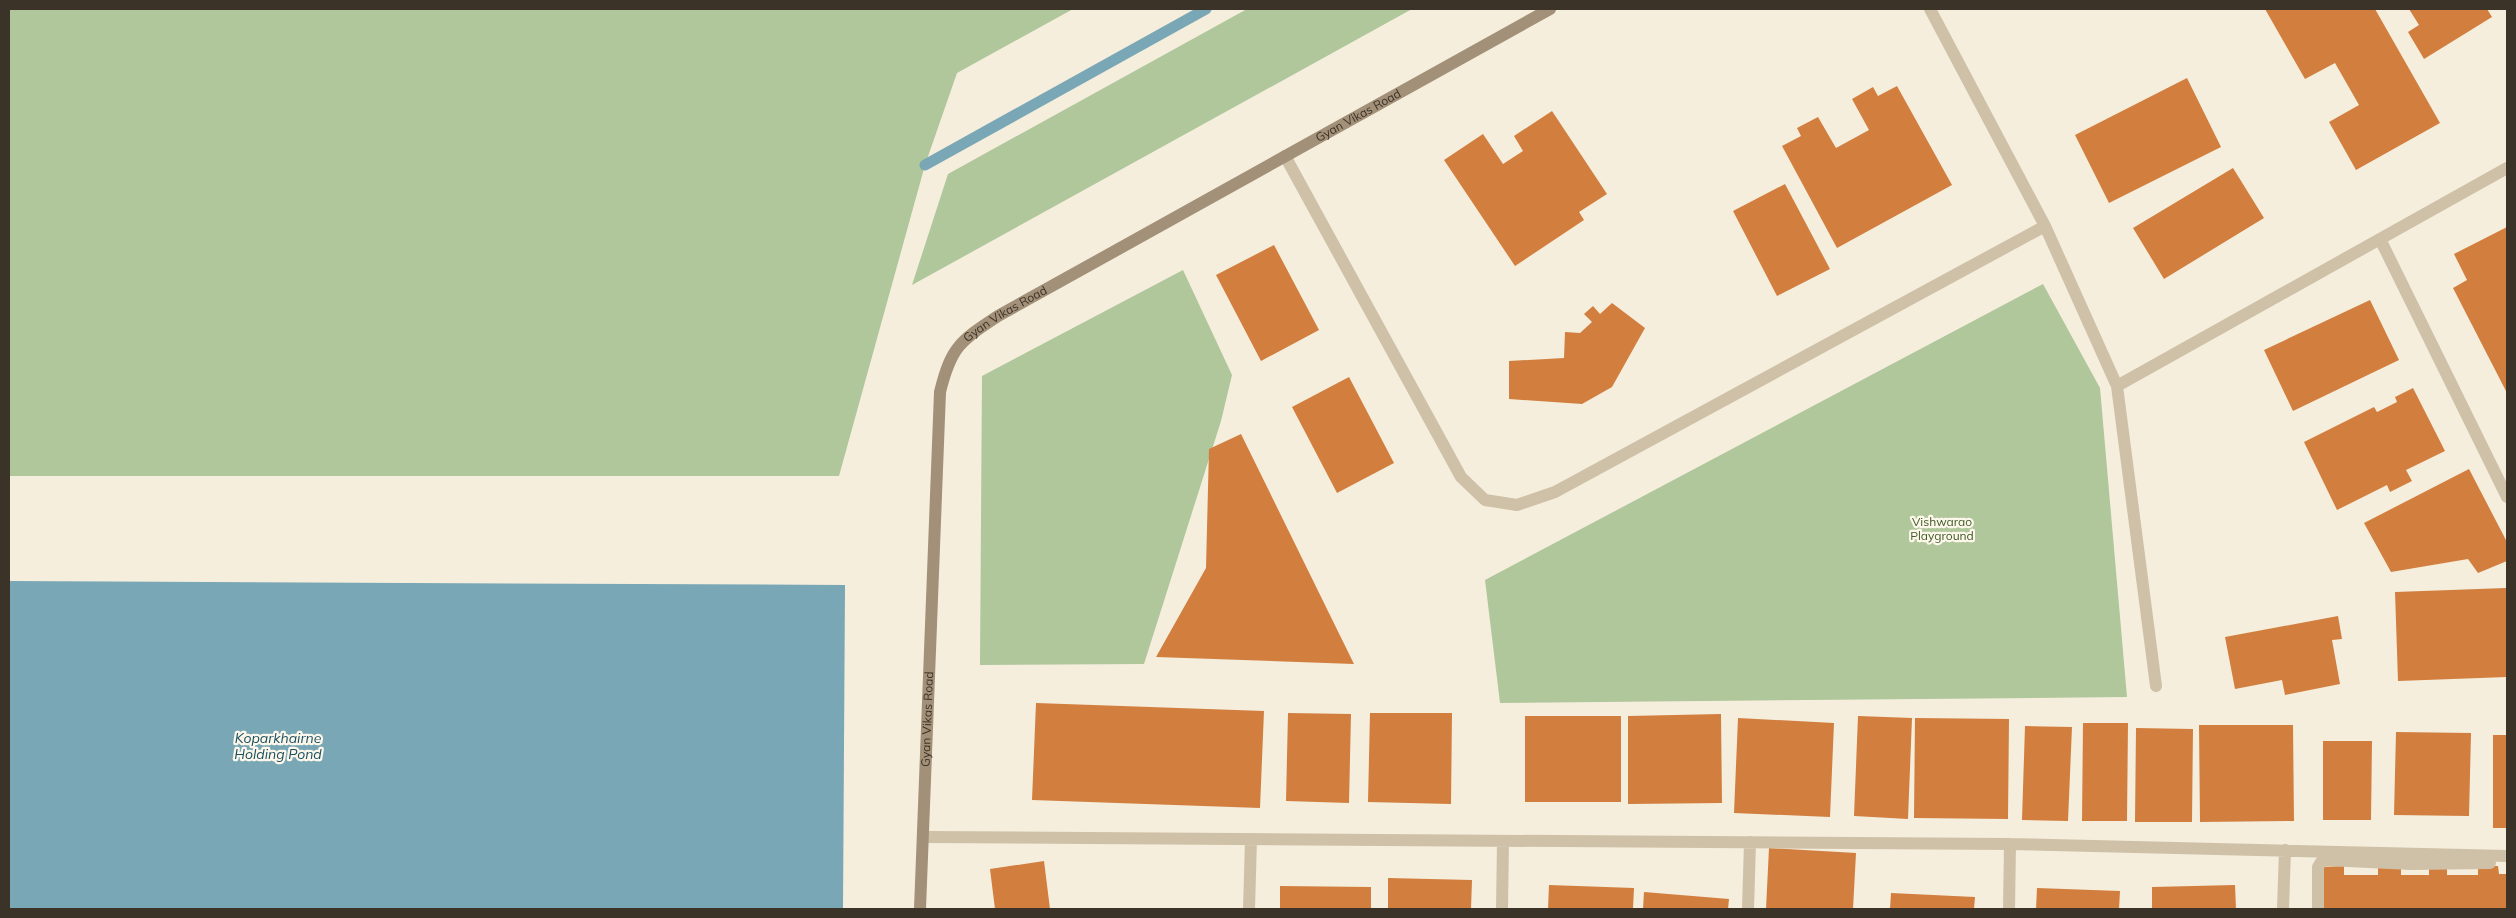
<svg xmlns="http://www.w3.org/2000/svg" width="2516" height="918" viewBox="0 0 2516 918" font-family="Mulish,sans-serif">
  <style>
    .green { fill: #b0c69b }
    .water { fill: #79a7b5 }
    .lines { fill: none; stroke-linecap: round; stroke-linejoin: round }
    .stream { stroke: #79a7b5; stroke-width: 11 }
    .building { fill: #d27e3e }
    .street { stroke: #cfc1a7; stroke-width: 12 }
    .secondary { stroke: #a39078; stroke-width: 12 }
    .labels { text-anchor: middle; stroke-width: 4.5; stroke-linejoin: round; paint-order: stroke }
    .street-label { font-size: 12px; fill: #3b3228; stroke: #fcf7ea }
    .park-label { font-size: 12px; fill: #405c29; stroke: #fcf7ea }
    .water-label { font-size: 14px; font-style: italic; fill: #194f61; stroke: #fcf7ea }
  </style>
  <rect width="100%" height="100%" fill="#f5eedd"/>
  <path class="green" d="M9,9H1073L957,73L925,165L839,476H9Z
    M1247,9H1412L912,285L948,174Z
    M1183,270L1232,375L1221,421L1144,664L980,665L982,376Z
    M2043,284L2100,388L2127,697L1500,703L1485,580Z"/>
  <path class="water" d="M9,581L845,585L843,909H9Z"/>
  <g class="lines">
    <path class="stream" d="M925,165L1206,9"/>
  </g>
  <path class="building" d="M2265,9H2375L2440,123L2356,170L2329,122L2359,105L2335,63L2305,79Z
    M2409,9H2487L2492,17L2424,59L2408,32L2419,25Z
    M2187,78L2221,147L2109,203L2075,135Z
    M1897,86L1952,185L1837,248L1782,146L1801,136L1797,128L1818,117L1836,148L1869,130L1852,99L1873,87L1878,96Z
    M1552,111L1607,194L1579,212L1584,220L1515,266L1444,160L1483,134L1503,164L1523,151L1514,136Z
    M2233,168L2264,218L2164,279L2133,228Z
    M1785,184L1830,269L1777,296L1733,211Z
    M2507,227V393L2453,288L2467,280L2454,254Z
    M1274,245L1319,330L1261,361L1216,275Z
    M2370,300L2399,360L2293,411L2264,350Z
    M1612,303L1645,328L1612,387L1582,404L1509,399V361L1564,358L1565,332L1580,333L1592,322L1584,314L1593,306L1600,314Z
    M1349,377L1394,463L1337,493L1292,407Z
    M2413,388L2445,451L2406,470L2412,481L2390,492L2387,485L2337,510L2304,442L2374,407L2377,412L2397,402L2395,397Z
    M1241,434L1354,664L1156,657L1206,568L1209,449Z
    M2469,469L2507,542V561L2478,573L2468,559L2391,572L2364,523Z
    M2506,588L2507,677L2398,681L2395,592Z
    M2338,616L2342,639L2332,640L2340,684L2285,695L2282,680L2235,689L2225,637Z
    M1036,703L1264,711L1260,808L1032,800Z
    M1288,713L1351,714L1349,803L1286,801Z
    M1370,713H1452L1451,804L1368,802Z
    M1721,714L1722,803L1628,804V716Z
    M1525,716H1621V802H1525Z
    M1858,716L1912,718L1908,819L1854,816Z
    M1738,718L1834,723L1830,817L1734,813Z
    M1915,718L2009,719L2008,819L1914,818Z
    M2083,723H2128L2127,821H2082Z
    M2199,725H2293L2294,821L2200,822Z
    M2025,726L2072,727L2068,821L2022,820Z
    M2136,728L2193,729L2192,822H2135Z
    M2396,732L2471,733L2469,816L2394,815Z
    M2493,735H2507V828H2493Z
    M2323,741H2372L2371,820H2323Z
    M1769,848L1856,853L1853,909H1766Z
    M1044,861L1050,909H995L990,869Z
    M2344,866V875H2378V867H2401V875H2429V867H2447V875H2478V866H2498L2499,874H2507V909H2322V867Z
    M1388,878L1472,880L1471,909H1388Z
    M1549,885L1634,888L1633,909H1548Z
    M2235,885L2236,909H2152V887Z
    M1280,886L1371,887V909H1280Z
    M2037,888L2120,891L2119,909H2036Z
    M1644,892L1729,899L1728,909H1643Z
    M1891,893L1975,897L1974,909H1890Z"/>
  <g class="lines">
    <path class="street" d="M1930,9L2045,226L2117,386L2156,686
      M1285,156L1461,477L1485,500L1517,505L1555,492L2045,226
      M2380,239L2507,497
      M2117,386L2507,168
      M924,837L2010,844L2507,856
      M1249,909L1251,839
      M1502,909L1503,841
      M1748,909L1750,842
      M2009,909L2010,844
      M2283,909L2285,850
      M2318,909V867L2321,862L2327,860L2411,864L2490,863"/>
    <path class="secondary" id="s1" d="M920,909L940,392C951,347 960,341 998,316L1550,9"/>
  </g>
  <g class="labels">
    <g class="street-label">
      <text dy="4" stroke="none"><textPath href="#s1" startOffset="1029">Gyan Vikas Road</textPath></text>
      <text dy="4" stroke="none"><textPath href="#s1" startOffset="624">Gyan Vikas Road</textPath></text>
      <text dy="4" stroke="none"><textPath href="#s1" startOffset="190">Gyan Vikas Road</textPath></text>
    </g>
    <g class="park-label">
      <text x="1942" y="526">Vishwarao<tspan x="1942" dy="14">Playground</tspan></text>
    </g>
    <g class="water-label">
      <text x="278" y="743">Koparkhairne<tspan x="278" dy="16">Holding Pond</tspan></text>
    </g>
  </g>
  <rect width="2516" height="918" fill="none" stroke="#3b3228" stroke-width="20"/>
</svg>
